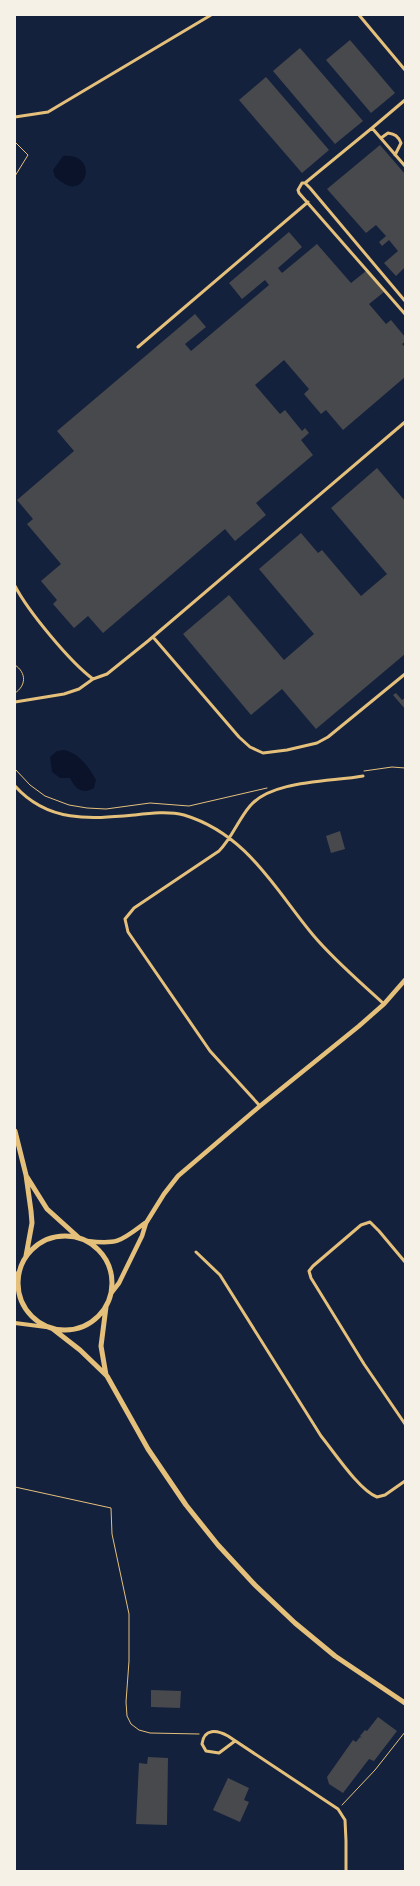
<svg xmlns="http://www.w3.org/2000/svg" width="420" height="1886" viewBox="0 0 420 1886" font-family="Overpass,sans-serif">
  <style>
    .water { fill: #0b132b }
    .building { fill: #48494c }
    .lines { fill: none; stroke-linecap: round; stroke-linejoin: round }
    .path { stroke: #e5c07b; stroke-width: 1 }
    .minor { stroke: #e5c07b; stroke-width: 3 }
    .tertiary { stroke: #e5c07b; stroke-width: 4 }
    .secondary { stroke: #e5c07b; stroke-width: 4.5 }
    .trunk { stroke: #e5c07b; stroke-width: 5 }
  </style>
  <rect width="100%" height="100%" fill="#14213d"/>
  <path class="water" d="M63,156C96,153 89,191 69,186C64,184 59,180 55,177L53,170Z
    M64,750C79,753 90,768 96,780L94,788C83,795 75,789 70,778H60L52,772L50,757L57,751Z"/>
  <path class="building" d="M350,40L395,93L371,113L326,60Z
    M300,48L363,121L335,144L273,71Z
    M266,77L329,150L302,173L239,100Z
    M380,145L405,174V267L396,276L384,263L398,251L389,240L382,246L379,242L386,236L376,225L366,233L327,189Z
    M289,232L302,247L278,268L282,273L317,244L351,283L366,271L384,292L369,304L386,324L391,320L405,337V342L402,344L405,347V377L343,430L326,410L321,414L304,394L309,389L284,360L255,385L280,414L285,410L302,431L305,428L309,433L301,440L313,455L256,503L266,515L235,541L225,529L103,633L88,616L74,628L53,604L57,600L41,581L61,564L27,524L33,519L17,500L74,451L57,431L195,314L206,327L185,344L191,351L269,285L265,280L242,299L229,283Z
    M377,468L405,501V654L316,729L282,689L251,715L183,634L229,595L284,660L314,634L259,569L301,533L318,553L322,550L361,596L387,574L331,508Z
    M396,693L402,700L405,698V709L393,695Z
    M340,831L345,849L331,853L326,836Z
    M151,1690L181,1691L180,1708L151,1707Z
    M378,1717L397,1731L374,1761L369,1759L343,1793L329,1784L327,1777L353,1740L356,1742L360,1737L362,1738L360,1736L365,1730L367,1731Z
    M148,1757L168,1758L167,1825L136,1824L139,1763L147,1764Z
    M228,1778L249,1788L244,1800L249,1802L240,1822L213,1810Z"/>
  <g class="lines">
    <path class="path" d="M15,142L28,155L15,176
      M15,665C27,673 26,686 15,693
      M15,769L30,785L45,796L69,805L87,808L106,809L150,803L189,806L267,788
      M364,771L392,767L405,768
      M15,1487L111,1508L112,1534L129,1614V1661L126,1702L127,1716L131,1724L139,1730L150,1733L199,1734
      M342,1805L375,1770L405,1732"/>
    <path class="minor" d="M359,15L405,70
      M15,117L48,112L211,15
      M372,128L405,100
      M381,138L388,133C395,134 398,136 401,143L395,155
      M305,183L372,128L405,166
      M405,301L310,188L305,183H302L298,190L299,193L405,314
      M138,347L308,202
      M15,586C28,611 70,662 93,679
      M153,637L239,737L250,747L263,753L287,750L317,743L328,737L405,674
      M15,702L64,694L79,689L93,679L107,674L148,641L405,422
      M15,786C48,823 90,819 135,815C151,813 169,811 184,815C247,834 274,888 313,935C334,960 359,981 384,1004
      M260,1106L210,1051L128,932L125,919L134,908L219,851C232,838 238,820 250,806C272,780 330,782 363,776
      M196,1252L220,1275L321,1436C334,1452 359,1490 377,1497L385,1495L405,1481
      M405,1262L379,1231L370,1222L361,1225L313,1266L309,1271L311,1278L364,1364L405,1424
      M235,1741L219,1753L206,1751L202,1744C204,1728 217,1730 228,1736L338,1809L345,1820L346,1841V1871"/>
    <path class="tertiary" d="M15,1275L19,1272
      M15,1323L46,1327"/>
    <path class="secondary" d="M87,1241C118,1245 121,1241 145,1223
      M112,1292L119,1283L142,1236L146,1223L164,1194L178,1176L260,1106L359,1026L384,1004L405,980"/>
    <path class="trunk" d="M15,1131L26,1175L31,1211L32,1223L26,1256
      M27,1177L47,1209L78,1237
      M18 1283a47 47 0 1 1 94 0a47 47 0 1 1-94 0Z
      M106,1307L101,1346L106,1375
      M53,1329L80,1350L107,1376L148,1449L186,1505L218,1545L255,1585L295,1623L335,1656L405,1703"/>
  </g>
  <rect width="420" height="1886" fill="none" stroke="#f6f1e7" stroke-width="32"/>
</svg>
